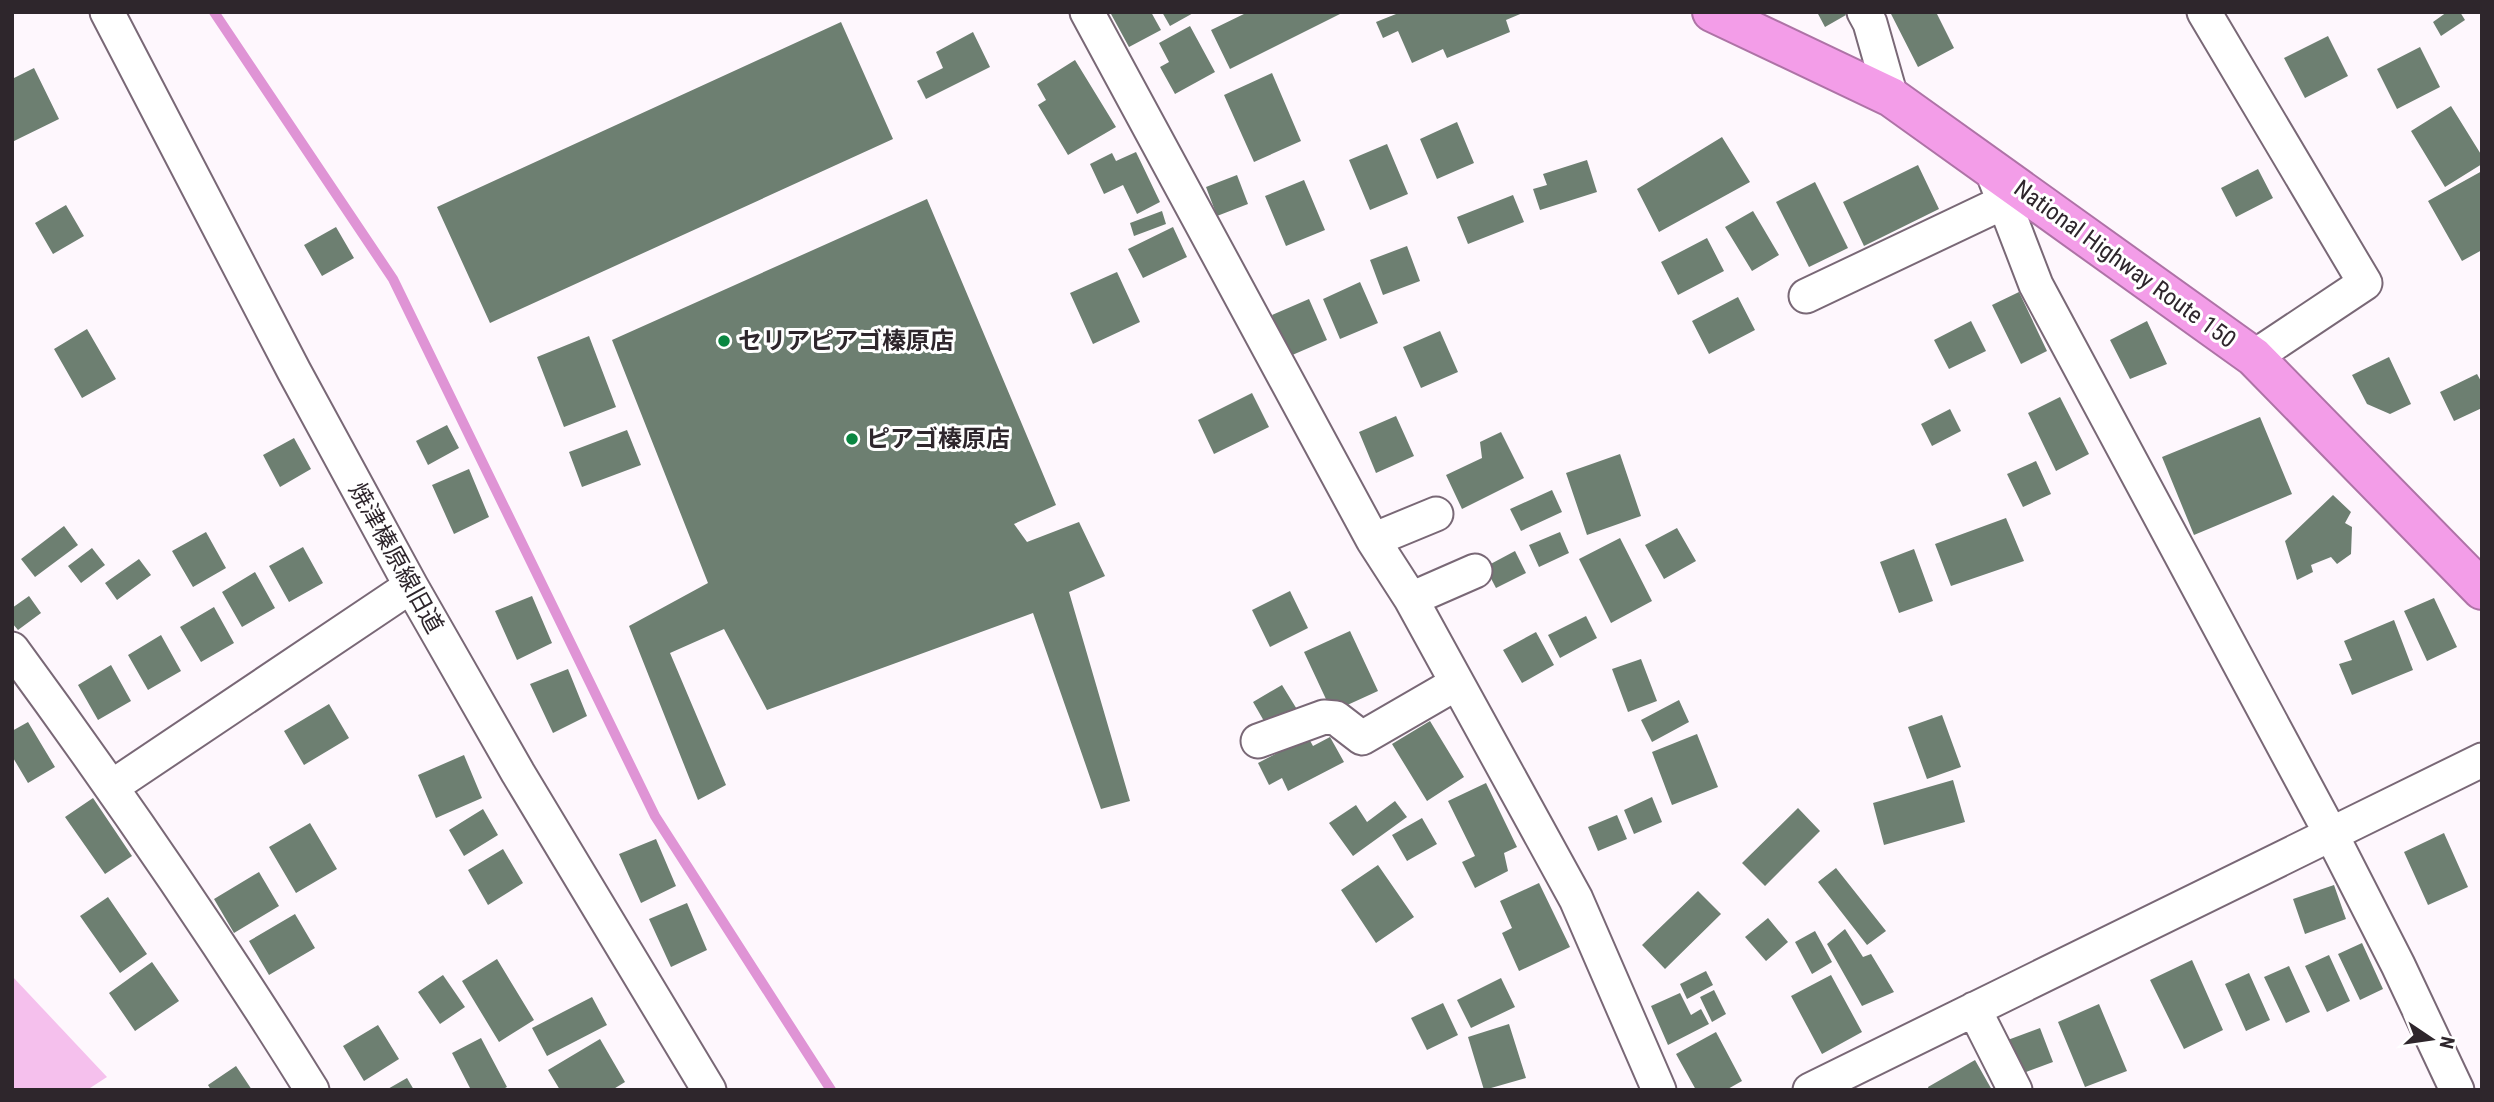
<svg xmlns="http://www.w3.org/2000/svg" width="2494" height="1102" viewBox="0 0 2494 1102" font-family="'Roboto Condensed','Noto Sans JP',sans-serif">
  <style>
    .green { fill: #f5c0ed }
    .lines { fill: none; stroke-linecap: round; stroke-linejoin: round }
    .stream { stroke: #df94d5; stroke-width: 10 }
    .building { fill: #6d7f71 }
    .minor-casing { stroke: #796876; stroke-width: 37 }
    .highway-casing { stroke: #ae73a6; stroke-width: 42 }
    .minor { stroke: #fff; stroke-width: 33 }
    .highway { stroke: #f39de8; stroke-width: 38 }
    .poi-dot { fill: #0a8641; stroke: #fff; stroke-width: 2.5 }
    .labels { text-anchor: middle; stroke-width: 6; stroke-linejoin: round; paint-order: stroke }
    .street-label { font-size: 24px; fill: #2e262c; stroke: #fff }
    .poi-label { font-size: 24px; font-weight: bold; fill: #2e262c; stroke: #fff; text-anchor: start }
  </style>
  <rect width="100%" height="100%" fill="#fef7fd"/>
  <path class="green" d="M12,976L107,1077L87,1090H12Z"/>
  <g class="lines">
    <path class="stream" d="M214,12L393,279L655,816L831,1090"/>
  </g>
  <path class="building" d="M1113,12H1151L1161,30L1129,47L1111,14Z
    M1162,12H1195L1170,26Z
    M1248,12H1344L1230,69L1211,30Z
    M1401,12H1525L1506,20L1510,32L1447,58L1443,49L1412,63L1398,31L1383,38L1376,22Z
    M1817,12H1844L1846,15L1825,27Z
    M1890,12H1936L1954,48L1918,67Z
    M2447,12H2460L2465,20L2441,36L2433,22Z
    M841,22L893,139L490,323L437,207Z
    M1190,26L1215,72L1175,94L1160,67L1169,62L1159,43Z
    M973,32L990,67L926,99L917,81L943,68L936,52Z
    M2328,36L2348,76L2305,98L2284,58Z
    M2420,47L2440,87L2397,109L2377,69Z
    M1075,60L1116,127L1068,155L1038,105L1046,100L1037,84Z
    M34,68L59,119L12,142V79Z
    M1272,73L1301,141L1254,162L1224,95Z
    M2451,106L2482,156V164L2445,187L2411,131Z
    M1457,122L1474,163L1437,179L1420,139Z
    M1722,137L1750,182L1659,232L1637,189Z
    M1387,144L1408,194L1370,210L1349,160Z
    M1136,152L1160,202L1137,214L1123,185L1104,194L1090,164L1112,153L1116,161Z
    M1587,160L1597,192L1540,210L1533,189L1547,185L1543,174Z
    M1918,165L1939,209L1864,246L1843,202Z
    M2258,169L2273,198L2236,217L2221,188Z
    M2482,171V250L2462,261L2428,201Z
    M1237,175L1248,204L1217,216L1206,187Z
    M1304,180L1325,230L1286,246L1265,196Z
    M1815,182L1848,248L1809,267L1776,202Z
    M1513,195L1524,222L1468,244L1457,217Z
    M927,199L1056,505L1014,524L1027,542L1079,522L1105,576L1069,592L1130,801L1101,809L1033,613L767,710L724,629L670,653L726,785L698,800L629,626L708,583L612,340Z
    M66,205L84,236L53,254L35,223Z
    M1162,211L1166,224L1134,236L1130,223Z
    M1753,211L1779,255L1752,271L1725,227Z
    M336,227L354,258L322,276L304,245Z
    M1173,227L1187,257L1143,278L1128,249Z
    M1707,238L1724,271L1678,295L1661,262Z
    M1407,246L1420,281L1383,295L1370,260Z
    M1117,272L1140,322L1093,344L1070,293Z
    M1360,282L1378,323L1340,339L1323,299Z
    M2019,292L2047,351L2021,364L1992,305Z
    M1738,297L1755,330L1709,354L1692,321Z
    M1309,299L1327,340L1290,356L1272,315Z
    M1971,321L1986,351L1949,369L1934,340Z
    M2147,321L2167,364L2130,379L2110,340Z
    M87,329L116,379L82,398L54,349Z
    M1440,331L1458,372L1421,388L1403,347Z
    M589,336L616,407L564,427L537,357Z
    M2389,357L2411,404L2390,414L2367,404L2352,375Z
    M2477,374L2482,383V408L2454,421L2440,392Z
    M1252,393L1269,427L1214,454L1198,420Z
    M2060,397L2089,454L2056,471L2028,413Z
    M1950,409L1961,431L1932,446L1921,424Z
    M1396,416L1414,456L1376,473L1359,432Z
    M2260,417L2292,494L2194,535L2162,457Z
    M447,425L459,448L428,465L416,441Z
    M627,430L641,465L582,487L569,452Z
    M1501,432L1524,478L1462,509L1446,475L1482,458L1480,442Z
    M294,438L311,469L280,487L263,455Z
    M1620,454L1641,516L1587,535L1566,473Z
    M2036,461L2051,494L2023,507L2007,474Z
    M469,469L489,517L454,534L432,485Z
    M1552,490L1562,512L1521,531L1510,509Z
    M2333,495L2351,512L2345,523L2352,527L2351,554L2337,564L2331,557L2311,565L2313,572L2297,580L2285,541Z
    M2006,518L2024,561L1951,586L1935,544Z
    M64,526L78,545L35,577L21,559Z
    M1677,528L1696,561L1664,579L1645,545Z
    M206,532L226,568L193,587L172,551Z
    M1560,532L1569,553L1539,567L1529,545Z
    M1620,538L1652,601L1611,623L1579,559Z
    M303,547L323,583L289,602L269,566Z
    M92,548L105,565L81,583L68,566Z
    M1914,549L1933,601L1899,613L1880,562Z
    M1515,551L1526,573L1496,588L1485,567Z
    M139,559L151,575L117,600L105,583Z
    M255,572L275,608L242,627L222,592Z
    M1290,591L1308,628L1270,647L1252,610Z
    M29,596L41,613L18,630L12,623V608Z
    M532,596L552,643L517,660L495,611Z
    M2434,598L2457,647L2427,661L2404,611Z
    M214,607L234,643L201,662L180,627Z
    M1586,616L1597,638L1560,658L1548,635Z
    M2394,620L2413,670L2352,695L2339,664L2352,660L2344,641Z
    M1350,631L1378,691L1332,712L1304,652Z
    M1536,632L1554,665L1522,683L1503,650Z
    M161,635L181,671L148,690L128,655Z
    M1641,659L1657,701L1628,712L1612,669Z
    M111,665L131,701L98,720L78,685Z
    M568,669L587,716L553,733L530,684Z
    M1282,685L1298,711L1268,728L1253,702Z
    M1679,700L1689,722L1652,742L1641,720Z
    M329,704L349,738L304,765L284,731Z
    M1942,715L1961,767L1927,779L1908,727Z
    M1430,721L1464,777L1427,801L1392,744Z
    M28,722L55,767L28,783L12,756V731Z
    M1697,734L1718,787L1672,805L1652,752Z
    M1308,737L1313,746L1330,737L1344,762L1288,791L1282,778L1269,785L1258,763Z
    M464,755L482,798L436,818L418,775Z
    M1953,780L1965,822L1884,845L1873,803Z
    M1486,783L1517,847L1504,853L1508,871L1475,888L1462,862L1475,856L1448,801Z
    M1652,797L1662,822L1634,834L1624,810Z
    M93,798L132,856L105,874L65,817Z
    M1395,801L1407,817L1353,856L1329,823L1356,805L1367,822Z
    M1798,808L1820,831L1765,886L1742,863Z
    M483,809L498,835L464,856L449,830Z
    M1617,815L1627,839L1598,851L1588,827Z
    M1422,818L1437,844L1407,861L1392,835Z
    M310,823L337,869L296,893L269,847Z
    M2444,833L2468,887L2428,905L2404,852Z
    M656,839L676,886L641,903L619,854Z
    M503,849L523,883L488,905L468,870Z
    M1378,865L1414,917L1376,943L1341,890Z
    M1836,868L1886,931L1867,945L1818,882Z
    M259,872L279,906L234,933L214,899Z
    M1539,883L1570,947L1519,971L1502,933L1512,928L1500,901Z
    M2334,885L2346,919L2305,934L2293,899Z
    M1698,891L1721,914L1665,969L1642,945Z
    M108,897L147,954L120,973L80,916Z
    M687,903L707,950L671,967L649,919Z
    M295,914L315,948L269,975L249,941Z
    M1768,918L1788,942L1766,961L1745,937Z
    M1845,929L1863,957L1871,954L1894,992L1862,1006L1827,944Z
    M1815,931L1832,962L1812,974L1795,942Z
    M2362,943L2383,989L2360,1000L2338,954Z
    M2329,955L2350,1001L2327,1012L2305,966Z
    M497,959L534,1020L499,1042L462,981Z
    M2192,960L2223,1030L2184,1049L2150,980Z
    M152,962L179,1001L135,1031L109,993Z
    M2289,966L2310,1012L2286,1023L2264,977Z
    M1706,971L1713,985L1687,999L1680,984Z
    M2249,973L2270,1020L2246,1031L2225,984Z
    M443,975L465,1007L440,1024L418,992Z
    M1831,975L1862,1032L1822,1054L1791,996Z
    M1501,978L1515,1007L1471,1028L1457,1000Z
    M1714,990L1726,1014L1712,1022L1700,997Z
    M1680,993L1691,1015L1701,1009L1709,1024L1668,1045L1651,1006Z
    M592,997L607,1025L547,1056L532,1028Z
    M1443,1003L1458,1035L1427,1050L1411,1018Z
    M2099,1004L2127,1071L2085,1087L2058,1022Z
    M1509,1024L1526,1078L1484,1090L1468,1037Z
    M378,1025L399,1059L364,1081L343,1046Z
    M2040,1028L2053,1062L2018,1075L2005,1041Z
    M1716,1032L1742,1081L1726,1090H1696L1676,1054Z
    M481,1038L507,1087L501,1090H471L452,1053Z
    M600,1039L625,1082L612,1090H560L548,1070Z
    M1975,1060L1992,1090H1929L1928,1087Z
    M236,1066L252,1090H211L208,1085Z
    M407,1078L414,1090H386Z"/>
  <g class="lines">
    <g class="minor-casing">
      <path id="minor" d="M107,12L294,371L411,586L518,773L709,1090
        M1087,12L1373,540L1411,599L1576,899L1659,1090
        M1864,12L1870,23L1891,97
        M2204,12L2365,283L2254,357
        M1991,168L2036,285L2331,834L2398,965L2457,1090
        M1806,296L2004,202
        M1373,540L1436,514
        M1411,599L1475,571
        M12,649C117,792 218,939 312,1090
        M1258,741L1324,717L1336,718L1362,738L1457,683
        M113,786L411,586
        M1974,1009L2015,1090
        M1810,1090L2482,760"/>
    </g>
    <g class="highway-casing">
      <path id="highway" d="M1712,12L1891,97L2254,357L2482,590"/>
    </g>
    <use href="#minor" class="minor"/>
    <use href="#highway" class="highway"/>
  </g>
  <g class="poi-dot">
    <circle cx="724" cy="341" r="7"/>
    <circle cx="852" cy="439" r="7"/>
  </g>
  <g class="labels">
    <g class="street-label">
      <text transform="translate(2125 264) rotate(36)" y="8">National Highway Route 150</text>
      <text transform="translate(396 558) rotate(61)" y="8">焼津榛原線旧道</text>
    </g>
    <g class="poi-label">
      <text x="738" y="349">セリアピアゴ榛原店</text>
      <text x="866" y="447">ピアゴ榛原店</text>
    </g>
  </g>
  <rect width="2494" height="1102" fill="none" stroke="#2e262c" stroke-width="28"/>
  <g transform="translate(2431 1039) rotate(103)" stroke="#ffffff" stroke-width="5" paint-order="stroke">
  <path d="M0-5L12 26L0 18L-12 26Z" fill="#2e262c"/>
  <text y="-10" font-size="19" font-weight="bold" text-anchor="middle" fill="#2e262c">N</text>
  </g>
</svg>
